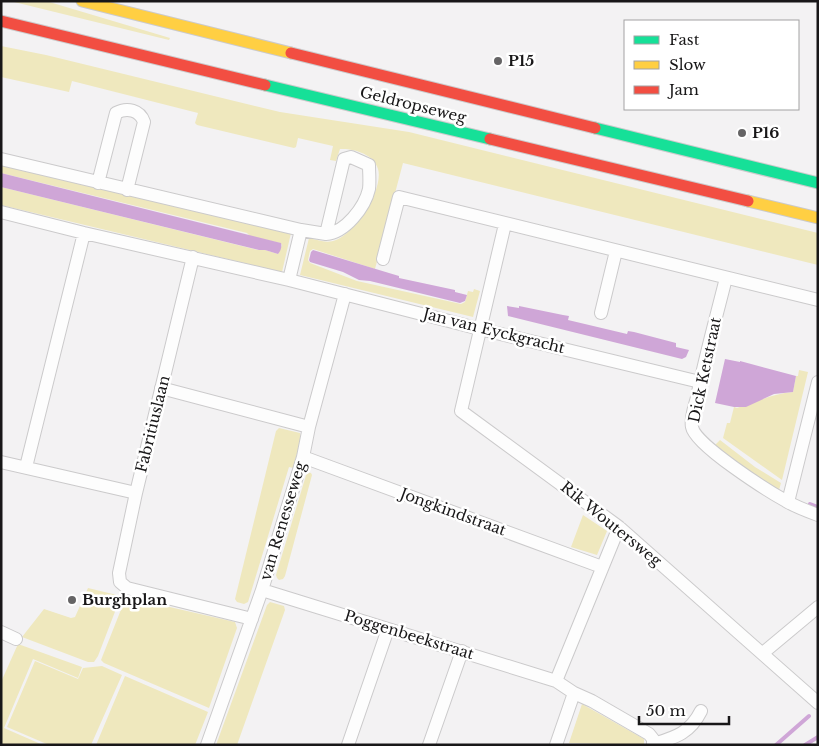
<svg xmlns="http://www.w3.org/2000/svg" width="819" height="746" viewBox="0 0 819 746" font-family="'Libre Baskerville',serif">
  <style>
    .green { fill: #efe8be }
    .water { fill: #cfa6d7 }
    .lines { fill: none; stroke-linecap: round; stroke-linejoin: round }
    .stream { stroke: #cfa6d7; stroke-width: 4 }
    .street-casing { stroke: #cbcacb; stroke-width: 14 }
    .fast-casing { stroke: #cbcacb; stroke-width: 13 }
    .slow-casing { stroke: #cbcacb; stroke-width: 13 }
    .jam-casing { stroke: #cbcacb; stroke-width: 13 }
    .street { stroke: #fdfdfd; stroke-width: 12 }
    .fast { stroke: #16e098; stroke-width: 11 }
    .slow { stroke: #ffcf43; stroke-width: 11 }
    .jam { stroke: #f24e42; stroke-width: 11 }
    .poi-dot { fill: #656465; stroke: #fff; stroke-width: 2 }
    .labels { text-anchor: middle; stroke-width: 5; stroke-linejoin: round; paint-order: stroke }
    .poi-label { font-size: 15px; font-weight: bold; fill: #181718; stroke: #fff; text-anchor: start }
    .street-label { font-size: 15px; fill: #181718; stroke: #fff }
  </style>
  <rect width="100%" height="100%" fill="#f3f2f3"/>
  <path class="green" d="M10,1H46L170,38L169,40Z
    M1,46L46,55L280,112L409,132L818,233V265L403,163L375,269L313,249L310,251L308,260L310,263L357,281L461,304L465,302L468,291L473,292L474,289L480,291L473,317L300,275L309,238C318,240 327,244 336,240C355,233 384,189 378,169C374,154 353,148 340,149L336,161L330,160L333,146L298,138L296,147L294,148L197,125L195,123L198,113L72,81L69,92L1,77Z
    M1,162L291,233L282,272L1,205V187L258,250H265L278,254L282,245L280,243L250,236L247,233L1,173Z
    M799,370L808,372L782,480L723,438L727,423H730L734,407L737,408C756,402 772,394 793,392L796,376H798Z
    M279,428L300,433L301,439L293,468L289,467L248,602L244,604L237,602L235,599L276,431Z
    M720,440L755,467L781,483L779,490L754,476L714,446Z
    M307,472L311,473L312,475L285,576L283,579L279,580L277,578L276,575Z
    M583,515L607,531L597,555L571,547Z
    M88,588L121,596L98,656L94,662H88L22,637L44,609L71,618L75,617Z
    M126,597L235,622L237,628L209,708L104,663L101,660Z
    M270,602L284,606L285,610L237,745H216L267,605Z
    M18,644L82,667L78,678L33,659L4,728L43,745H5L1,743V682Z
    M35,661L78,679L83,668L102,666L122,675L91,745H49L7,727Z
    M125,676L208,712L195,745H96Z
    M582,704L644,739V745L569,743Z"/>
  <path class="water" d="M1,173L281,243C282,246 281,251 278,254L265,250H259L1,187Z
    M313,250L389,273L399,276V278L455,290V292L467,295L465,301L460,303L370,281L359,280L343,272L310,262L309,260L311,252Z
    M507,306L519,308V306L563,315L569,316L568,320L627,334L628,331L634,332L676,343V347L689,350L686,357L682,359L508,316Z
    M725,359L740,362V361L796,376L793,392L774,394L746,407H734L715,403Z"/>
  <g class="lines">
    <path class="stream" d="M810,504L818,507
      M776,745L809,716
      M805,745L818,737"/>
    <g class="street-casing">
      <path id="street" d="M351,157L369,165C369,173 370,181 369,189C365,207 345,233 326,234L344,159Z
        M1,159L301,230L326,234
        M98,183L116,113C127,107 140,110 144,122L127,190
        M1,212L84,233L289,280L480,329L700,382
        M505,224L461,411L619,527L818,703
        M193,257L136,493L119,573L120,582L127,588L252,619
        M383,259L399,197L818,300
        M726,278C716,318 705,357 697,397C695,406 690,418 692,427C695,445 768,491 786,501C796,507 807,511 818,515
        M289,280L301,230
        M601,313L616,251
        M161,388L309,427
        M303,457L602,567
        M1,462L136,493
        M26,467L84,233
        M788,502L818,382
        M262,590L556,681
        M1,632L16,639
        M763,653L818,607
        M574,693L592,701L649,734L653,739V745
        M654,744C676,737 690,733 701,711
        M207,745L262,590L303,457L309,427L345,294
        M348,745L388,629
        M429,745L462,651
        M556,745L574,693L556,681L619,527"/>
    </g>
    <g class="fast-casing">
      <path id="fast" d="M265,85L490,139
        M595,128L818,183"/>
    </g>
    <g class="slow-casing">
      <path id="slow" d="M82,1L291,53
        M748,201L818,218"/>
    </g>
    <g class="jam-casing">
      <path id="jam" d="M1,21L265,85
        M291,53L595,128
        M490,139L748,201"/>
    </g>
    <use href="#street" class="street"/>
    <use href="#fast" class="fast"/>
    <use href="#slow" class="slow"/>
    <use href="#jam" class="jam"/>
  </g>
  <g class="poi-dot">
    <circle cx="498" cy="61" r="5"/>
    <circle cx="742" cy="133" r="5"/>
    <circle cx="72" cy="600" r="5"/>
  </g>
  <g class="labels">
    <g class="poi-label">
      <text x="508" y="66">P15</text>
      <text x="752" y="138">P16</text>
      <text x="82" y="605">Burghplan</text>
    </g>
    <g class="street-label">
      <text transform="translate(413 105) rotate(14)" y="5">Geldropseweg</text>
      <text transform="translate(494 331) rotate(14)" y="5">Jan van Eyckgracht</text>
      <text transform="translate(705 370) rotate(-78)" y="5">Dick Ketstraat</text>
      <text transform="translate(153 424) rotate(-76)" y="5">Fabritiuslaan</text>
      <text transform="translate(453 512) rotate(20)" y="5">Jongkindstraat</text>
      <text transform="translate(283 521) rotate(-73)" y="5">van Renesseweg</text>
      <text transform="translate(611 524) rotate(39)" y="5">Rik Woutersweg</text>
      <text transform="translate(409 635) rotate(17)" y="5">Poggenbeekstraat</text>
    </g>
  </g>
  <rect width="819" height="746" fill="none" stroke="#181718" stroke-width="5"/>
  <rect x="624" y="20" width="175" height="90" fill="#ffffff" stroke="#a3a2a3"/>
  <rect x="634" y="36" width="25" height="8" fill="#16e098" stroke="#a3a2a3"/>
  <text x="669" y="45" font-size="15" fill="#181718">Fast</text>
  <rect x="634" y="61" width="25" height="8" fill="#ffcf43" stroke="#a3a2a3"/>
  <text x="669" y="70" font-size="15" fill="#181718">Slow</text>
  <rect x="634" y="86" width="25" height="8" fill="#f24e42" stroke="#a3a2a3"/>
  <text x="669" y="95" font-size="15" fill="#181718">Jam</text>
  <path d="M639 716v8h90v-8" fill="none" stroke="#181718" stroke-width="2.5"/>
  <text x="646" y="716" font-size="15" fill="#181718" stroke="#ffffff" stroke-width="4" paint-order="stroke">50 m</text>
</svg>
